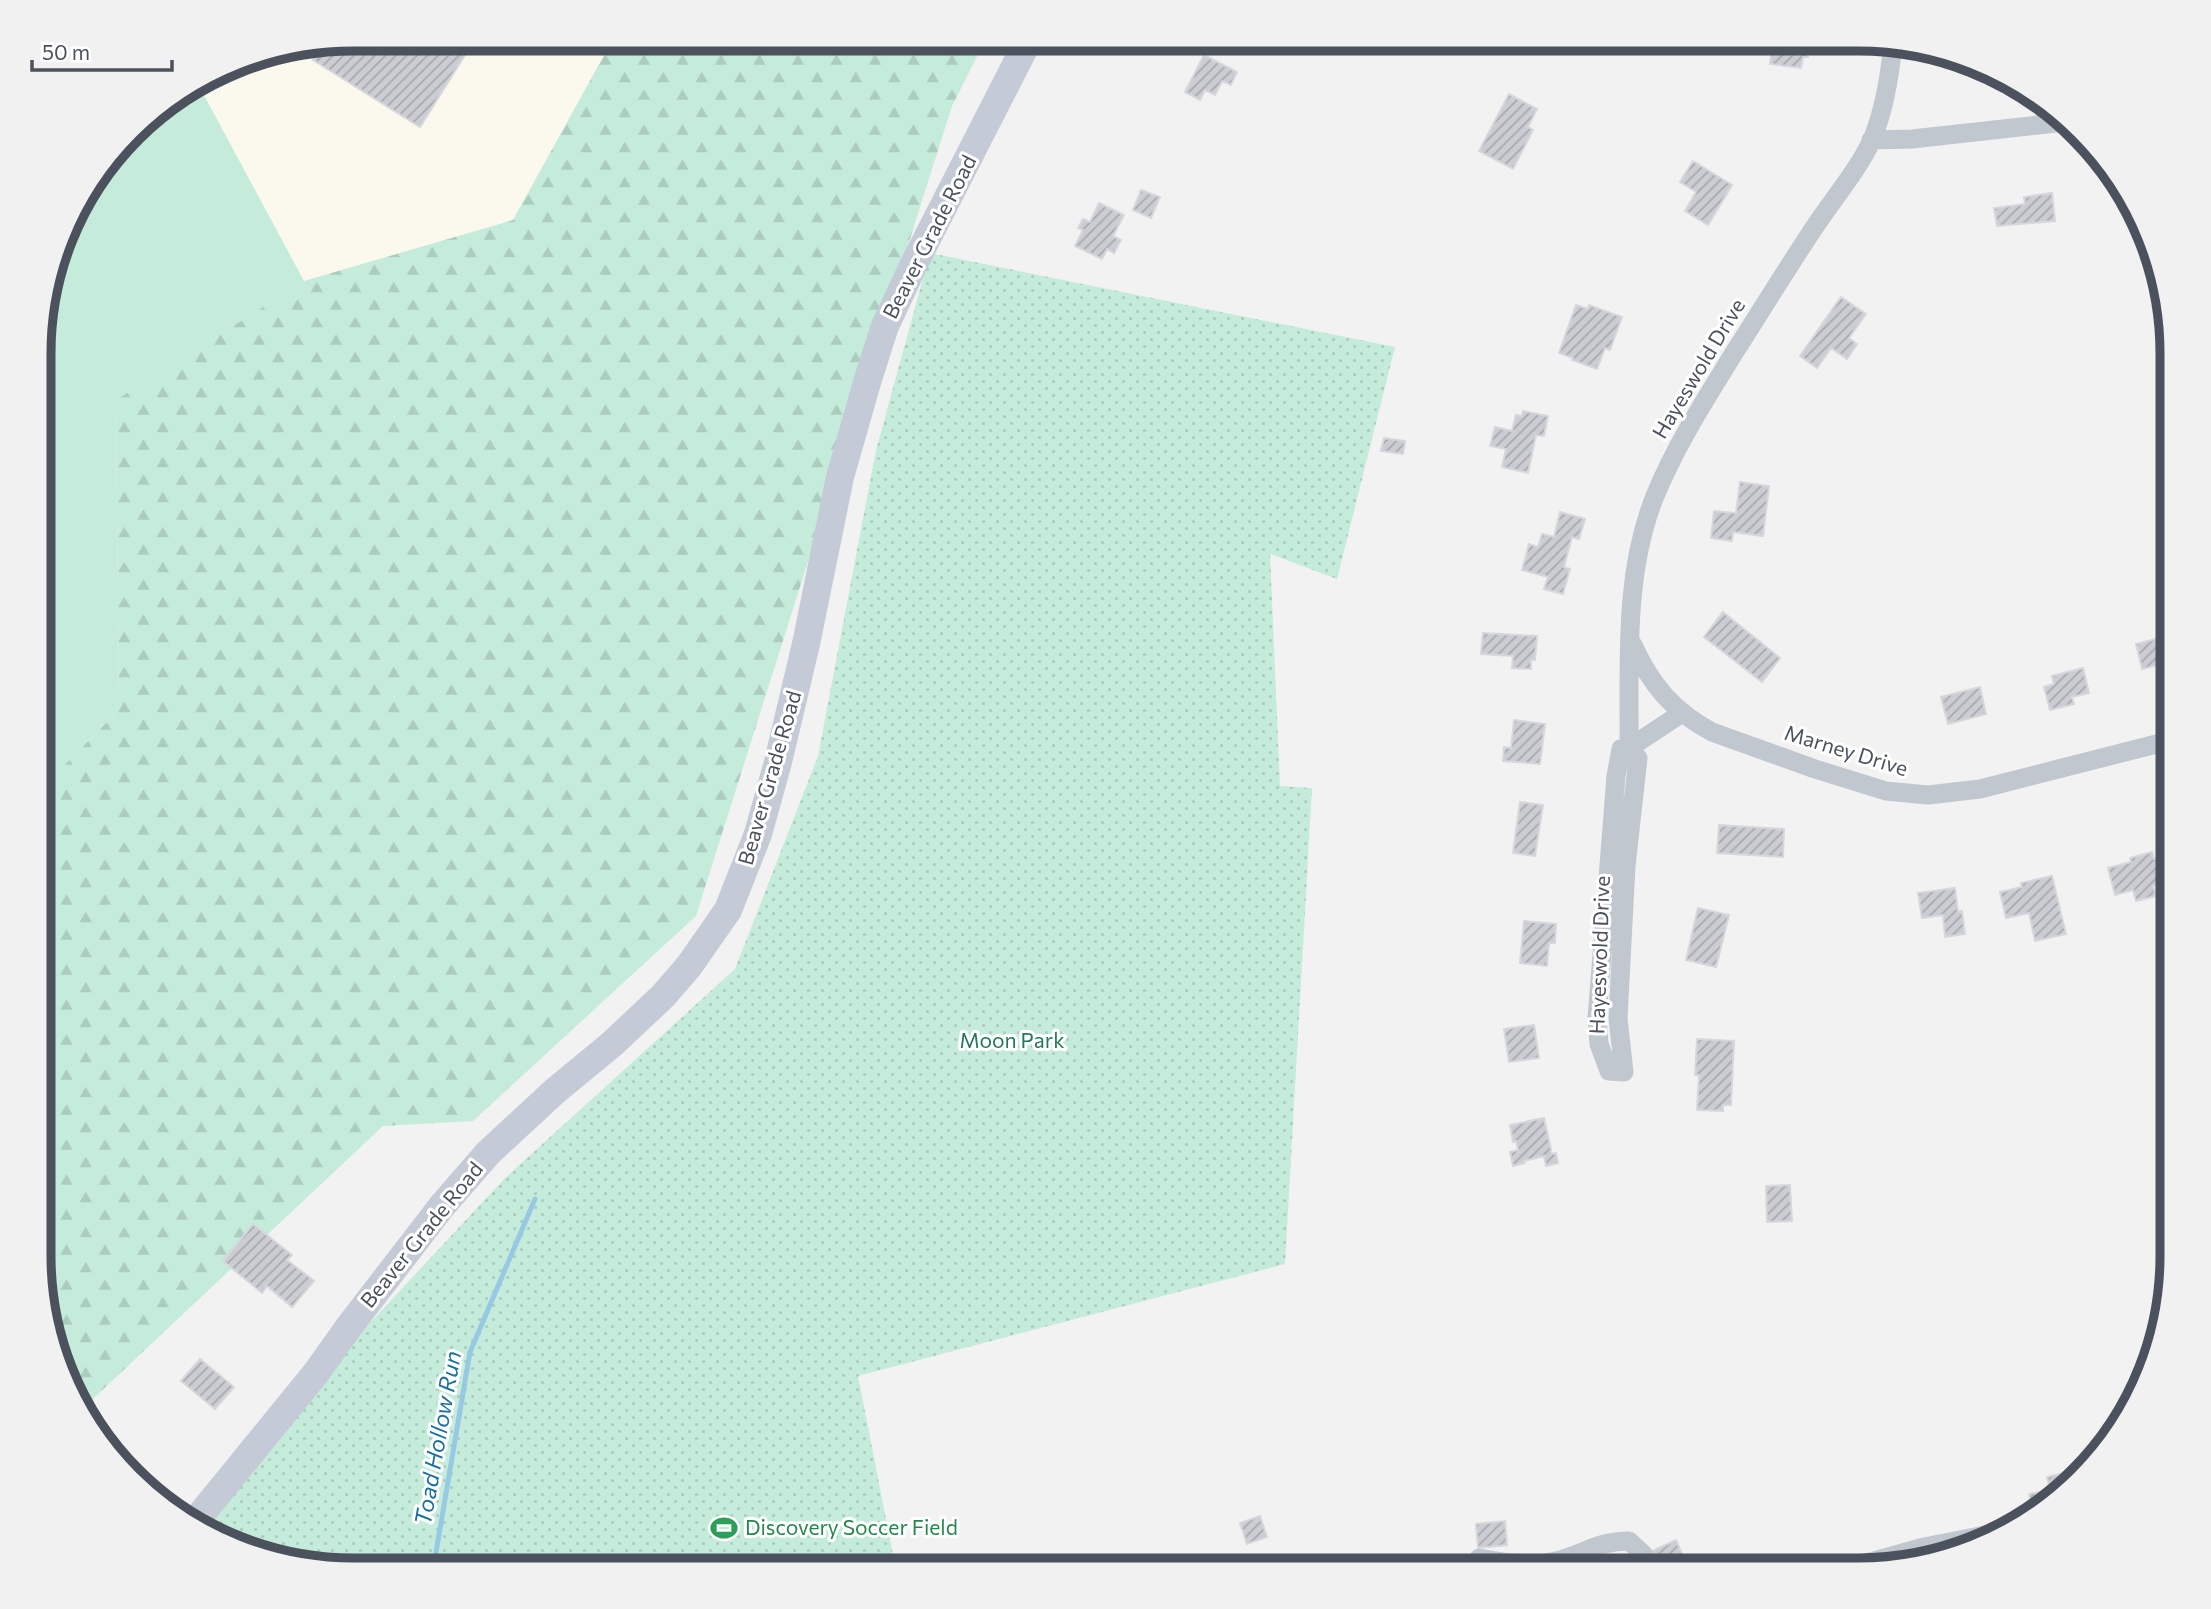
<svg xmlns="http://www.w3.org/2000/svg" width="2211" height="1609" viewBox="0 0 2211 1609" font-family="Commissioner,sans-serif">
  <style>
    .commercial { fill: #fbf9ee }
    .grass { fill: #c5ecda }
    .forest { fill: url(#forest-firs) }
    .park { fill: url(#park-dots) }
    .lines { fill: none; stroke-linecap: round; stroke-linejoin: round }
    .stream { stroke: #97c8e4; stroke-width: 5 }
    .building { fill: url(#building-hatch); stroke: #d6d7dc; stroke-width: 2 }
    .minor { stroke: #c1c7ce; stroke-width: 19 }
    .secondary { stroke: #c4cad6; stroke-width: 28 }
    .labels { text-anchor: middle; stroke-width: 6; stroke-linejoin: round; paint-order: stroke }
    .street-label { font-size: 21px; fill: #4b525d; stroke: #fff }
    .park-label { font-size: 21px; fill: #22795a; stroke: #fff }
    .leisure-label { font-size: 21px; fill: #27864d; stroke: #fff; text-anchor: start }
    .water-label { font-size: 23px; font-style: italic; fill: #1c70a0; stroke: #fff }
    .rim { fill: none; stroke: #4b525d; stroke-width: 9 }
  </style>
  <defs>
    <pattern id="forest-firs" width="22" height="20" patternUnits="userSpaceOnUse" patternTransform="scale(1.75)"><rect width="22" height="20" fill="#c5ecda"/><path d="M5 1l3.5 6h-7zM16 11l3.5 6h-7z" fill="#abccbe"/></pattern>
    <pattern id="park-dots" width="8" height="8" patternUnits="userSpaceOnUse" patternTransform="scale(1.75)"><rect width="8" height="8" fill="#c5ecda"/><path d="M2 2h.1M6 6h.1" fill="none" stroke="#abccbe" stroke-width="1.8" stroke-linecap="round"/></pattern>
    <pattern id="building-hatch" width="6" height="6" patternUnits="userSpaceOnUse" patternTransform="scale(1.75)"><rect width="6" height="6" fill="#cccdd3"/><path d="M-1 1l2-2M0 6l6-6M5 7l2-2" fill="none" stroke="#a8a9ae"/></pattern>
  </defs>
  <rect width="100%" height="100%" fill="#f3f2f2"/>
  <path class="commercial" d="M352,39H613L513,220L304,281L198,84L233,62Z"/>
  <path class="grass" d="M198,84L304,281L116,400L119,710L41,789V312L71,213L145,117Z"/>
  <path class="forest" d="M613,39H986L952,106L696,916L473,1121L383,1126L80,1411L41,1297V789L119,710L116,400L304,281L513,220Z"/>
  <path class="park" d="M930,253L1395,347L1337,579L1270,554L1280,786L1312,788L1285,1264L858,1376L896,1570H332L233,1547L204,1530L368,1325L505,1178L735,969L818,756L876,450Z"/>
  <g class="lines">
    <path class="stream" d="M433,1570L470,1352L535,1199"/>
  </g>
  <path class="building" d="M352,38L475,39L420,127L313,60L323,44Z
    M1773,39H1813V44H1809L1808,57H1803L1801,68L1770,64Z
    M1204,55L1237,72L1231,85L1222,81L1215,95L1205,90L1200,100L1185,92Z
    M1960,56L1985,68L1962,71Z
    M1509,94L1537,109L1528,127L1533,130L1513,169L1479,151Z
    M1693,161L1732,185L1708,225L1685,211L1696,192L1680,182Z
    M1141,190L1160,197L1151,218L1133,210Z
    M2052,193L2055,221L1997,226L1994,208L2025,204L2024,197Z
    M1099,203L1124,215L1113,236L1121,240L1114,253L1107,249L1102,259L1075,246L1083,230L1078,228L1083,219L1090,222Z
    M1841,297L1866,314L1849,338L1857,344L1847,359L1831,348L1817,368L1800,356Z
    M1576,305L1588,309L1589,305L1622,317L1610,350L1605,348L1597,369L1572,360L1573,358L1559,353Z
    M1523,411L1548,416L1544,436L1536,435L1528,473L1502,467L1506,449L1490,446L1495,427L1512,431L1516,415L1522,416Z
    M1384,438L1405,441L1403,454L1381,451Z
    M1740,482L1769,486L1763,536L1733,532L1732,541L1711,538L1714,511L1736,513Z
    M1560,512L1585,519L1579,539L1572,537L1564,567L1570,569L1563,594L1544,589L1548,577L1522,570L1529,544L1538,547L1542,534L1554,537Z
    M1723,612L1780,658L1762,682L1704,637Z
    M1483,633L1537,636L1535,660H1531V669L1512,668L1513,656L1481,654Z
    M2167,636L2172,662L2142,669L2136,644Z
    M2083,668L2089,693L2072,697L2074,704L2050,710L2044,687L2054,684L2052,676Z
    M1980,687L1986,714L1948,724L1941,697Z
    M1514,720L1545,724L1540,764L1503,761L1504,747L1511,748Z
    M1520,802L1543,805L1535,856L1513,853Z
    M1719,825L1784,829L1783,857L1717,853Z
    M2152,852L2154,859L2172,854V890L2169,881L2153,886L2156,896L2136,901L2133,890L2115,895L2108,868L2131,862L2130,858Z
    M2052,876L2066,934L2035,941L2029,913L2006,918L2000,892L2022,887L2021,883Z
    M1955,888L1958,912L1962,911L1965,934L1945,937L1943,915L1922,918L1918,893Z
    M1698,908L1729,915L1716,967L1686,960Z
    M1524,921L1556,924L1555,943H1549L1547,966L1520,963Z
    M1534,1025L1539,1058L1509,1062L1504,1029Z
    M1697,1039L1734,1041L1731,1105H1723V1111L1697,1110L1699,1075H1695Z
    M1544,1118L1552,1154L1556,1153L1558,1163L1546,1166L1544,1156L1524,1161L1525,1163L1513,1166L1510,1152L1518,1150L1516,1141L1513,1142L1510,1125Z
    M1790,1185L1792,1221L1767,1222L1766,1186Z
    M253,1224L292,1255L287,1260L314,1281L292,1307L267,1286L262,1293L223,1261Z
    M200,1359L234,1387L215,1409L181,1381Z
    M2064,1473L2066,1482L2032,1510L2029,1494L2050,1490L2047,1477Z
    M1260,1516L1267,1537L1247,1544L1240,1523Z
    M1505,1521L1507,1545L1478,1548L1476,1524Z
    M1676,1540L1689,1570H1661L1652,1551Z"/>
  <g class="lines">
    <path class="minor" d="M1871,140L1912,139L2065,122
      M1633,645C1651,685 1673,711 1712,732L1815,769L1886,791L1928,795L1980,789L2172,740
      M1682,713L1629,748L1621,749L1616,776L1597,1018L1599,1044L1609,1071L1624,1072L1618,1018L1626,866L1638,758L1629,748C1630,665 1623,575 1655,496C1676,445 1705,400 1734,353C1759,314 1783,275 1808,237C1828,205 1856,174 1872,140C1885,108 1890,76 1893,42
      M1479,1558C1500,1562 1535,1567 1556,1561C1584,1554 1598,1541 1629,1541L1644,1555L1639,1570
      M1842,1570L1924,1547L2006,1531"/>
    <path class="secondary" d="M193,1524L316,1373L348,1328L442,1206L488,1153L555,1091L612,1044L663,996L689,966L728,910L758,834L778,762L806,644L840,477L868,379L885,326L915,262L1029,39"/>
  </g>
  <defs>
    <g id="stadium-bare" transform="scale(2.1)"><path d="M0-5a6.5 5 0 1 0 0 10a6.5 5 0 1 0 0-10ZM-3.5-1.8h7v3.6h-7Z" fill="#2e9e5b" stroke="#fff" stroke-width="2.5" paint-order="stroke"/></g>
  </defs>
  <g fill-rule="evenodd">
    <use href="#stadium-bare" x="724" y="1528"/>
  </g>
  <g class="labels">
    <g class="street-label">
      <text transform="translate(930 237) rotate(-63)" y="7">Beaver Grade Road</text>
      <text transform="translate(1699 369) rotate(-59)" y="7">Hayeswold Drive</text>
      <text transform="translate(1846 751) rotate(17)" y="7">Marney Drive</text>
      <text transform="translate(770 778) rotate(-74)" y="7">Beaver Grade Road</text>
      <text transform="translate(1600 955) rotate(-88)" y="7">Hayeswold Drive</text>
      <text transform="translate(422 1235) rotate(-51)" y="7">Beaver Grade Road</text>
    </g>
    <g class="park-label">
      <text x="1012" y="1048">Moon Park</text>
    </g>
    <g class="leisure-label">
      <text x="745" y="1535">Discovery Soccer Field</text>
    </g>
    <g class="water-label">
      <text transform="translate(438 1438) rotate(-80)" y="8">Toad Hollow Run</text>
    </g>
  </g>
  <path d="M0 0H2211V1609H0ZM353 51H1858A302 302 0 0 1 2160 353V1256A302 302 0 0 1 1858 1558H353A302 302 0 0 1 51 1256V353A302 302 0 0 1 353 51Z" fill="#f1f1f2" fill-rule="evenodd"/>
  <path class="rim" d="M353 51H1858A302 302 0 0 1 2160 353V1256A302 302 0 0 1 1858 1558H353A302 302 0 0 1 51 1256V353A302 302 0 0 1 353 51Z"/>
  <path d="M32 60v10h140v-10" fill="none" stroke="#4b525d" stroke-width="3.5"/>
  <text x="42" y="60" font-size="21" fill="#4b525d" stroke="#ffffff" stroke-width="5" paint-order="stroke">50 m</text>
</svg>
